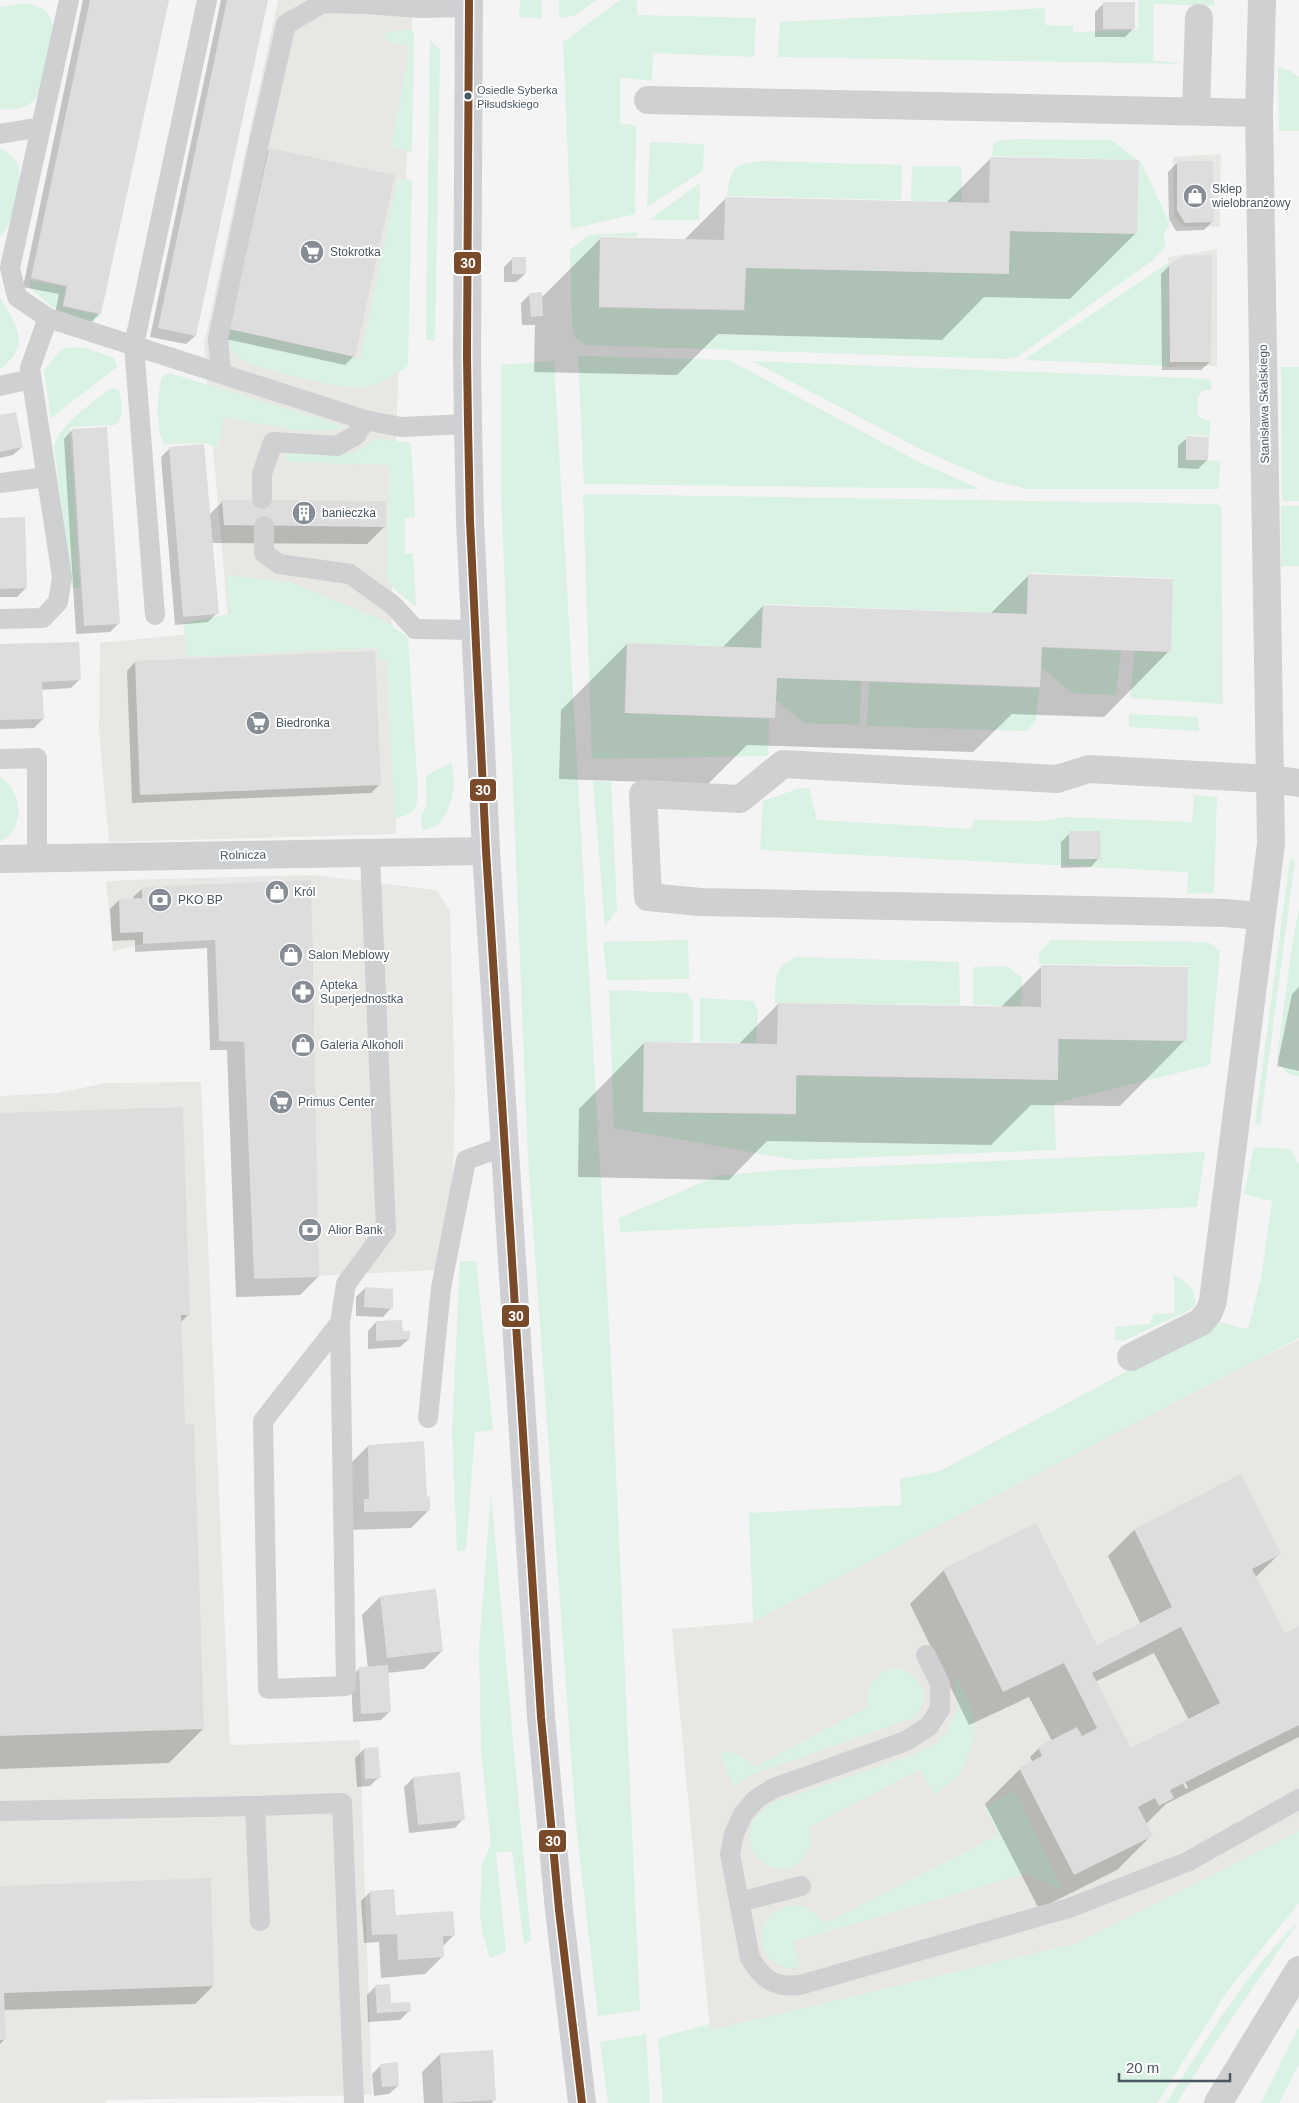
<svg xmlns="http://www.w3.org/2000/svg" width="1299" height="2103" viewBox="0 0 1299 2103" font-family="Helvetica,sans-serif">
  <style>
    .commercial { fill: #e8e7e3 }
    .green { fill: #d9f2e3 }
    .shadow { fill: #0003; fill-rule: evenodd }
    .building { fill: #ddddde; fill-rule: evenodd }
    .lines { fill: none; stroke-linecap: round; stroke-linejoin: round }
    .lane { stroke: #ced0d2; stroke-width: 20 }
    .street { stroke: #ced0d2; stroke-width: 28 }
    .secondary { stroke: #ced0d4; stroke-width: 28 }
    .bus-1-casing { stroke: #fff; stroke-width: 11 }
    .bus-1 { stroke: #7a4b2a; stroke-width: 8 }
    .bus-dot { fill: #4a5661; stroke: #fff; stroke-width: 2 }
    .labels { text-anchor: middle; stroke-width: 4; stroke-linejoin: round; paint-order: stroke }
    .bus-label { font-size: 11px; fill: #4a5661; stroke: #fff; text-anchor: start }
    .poi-label { font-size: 12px; fill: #4a5661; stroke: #fff; text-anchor: start }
    .street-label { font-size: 12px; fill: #4a5661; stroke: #fff }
    .line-badge { stroke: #fff; stroke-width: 2 }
    .badge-label { font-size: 14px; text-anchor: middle; font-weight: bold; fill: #fff }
  </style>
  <rect width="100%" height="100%" fill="#f4f4f4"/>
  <path class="commercial" d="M278,0H413L394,490L391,648L396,834L109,842L99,731L100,643L229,630L204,344Z
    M1221,154L1220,227L1183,226L1174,216L1173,157Z
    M1217,249V366L1167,367L1168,257Z
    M313,875L436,890L450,910L455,1093L453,1175L436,1270L254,1279L244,1042L219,1041L215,940L143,944L113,951L106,882L125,880Z
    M201,1082L230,1745L358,1740L360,1743L372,2095L106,2100V2103H0V1096L58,1093L106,1083Z
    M1299,1340V1831L1077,1943L710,2031L672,1629L753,1622L1017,1472Z"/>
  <path class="green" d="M520,0H541L542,19L519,17Z
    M559,0H596L574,16L559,18Z
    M620,0H637V15L756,18L754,57L653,53L652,81L620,77V123L636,126L635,214L571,229L563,42Z
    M1139,0H1214L1215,6L1154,4L1153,60L1183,64L778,57L780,22L1045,8V25L1073,26V32L1138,30Z
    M26,3C40,6 51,11 53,27C50,39 42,91 36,98C28,108 12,111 0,109V7Z
    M408,29L414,31L412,152L391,147L410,47L386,41L385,33Z
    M430,40L440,50L435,342L426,339Z
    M1278,67L1289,70L1299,77V131H1279Z
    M1016,139L1111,140L1141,162L1170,224L1164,233L1165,247L1153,260L1017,357L1004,359L586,345L575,338L572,324L570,250L588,235L637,232V237L600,236L599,308L745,311L746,268L1008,274L1010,231L1137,234L1139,160L992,156L993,145L998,141Z
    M650,142L704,144L703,171L647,207Z
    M0,148C7,152 14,157 18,164C24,175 11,230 0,236Z
    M765,161L902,165L901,200L727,196C731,165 735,164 765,161Z
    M912,166H961L962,202L911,201Z
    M398,178L412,180L408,366C394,374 380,385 363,388C346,390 250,369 238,357C229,348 229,341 229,329L360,359Z
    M700,183L699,220H648H649Z
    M1168,263L1169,366L1024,360Z
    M30,280L66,287L62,307L101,315L92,323L52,307L30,288Z
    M0,297C16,326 33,344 0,369Z
    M74,347L86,348L114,358L117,367L51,418L44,370L62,349Z
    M578,356L729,360L917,461L980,489L584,484Z
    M554,361L611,1360L640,2010L598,2016L576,1825L528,1158L501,490V365Z
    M752,361L1211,379V390H1203L1198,396L1197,415L1204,420H1210V436L1186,435V460L1220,461L1219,489H1027L991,480L924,451Z
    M1281,367H1299V501H1282Z
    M169,373L344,426L339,430L299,431L224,417L218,448L205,443L164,444C155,426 157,396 162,377Z
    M111,388L119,390C121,403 126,416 115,425L71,427L70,430L80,587L72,588L54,447C59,424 93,403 111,388Z
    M377,438L411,443L415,517L405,518V554L413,553L416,607L394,589L386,577L390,465L291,462L286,460L284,457L286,453H353C362,449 367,442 377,438Z
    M583,494L1217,504L1221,507L1223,704L1130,698L1135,651L1171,652L1173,578L1028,573L1026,614L763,604L761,648L627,643L624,713L769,719L768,756L592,759Z
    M1281,506H1299V566H1281Z
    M226,575L290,582L381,619L408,637L418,793C418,812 411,814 394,819L387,660H377L378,648L186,657L184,623L230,614Z
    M1042,648L1121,651L1116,695L1072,693L1041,667Z
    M777,678L861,681L860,725L804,723L776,700Z
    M869,682L1039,688L1036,720L1027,731L867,726Z
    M1129,714L1198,717L1199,731L1129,727Z
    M451,762C457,782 453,811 437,825C433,828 427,829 422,831L421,817L427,804L426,776Z
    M0,777C23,791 26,828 0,842Z
    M593,781L611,782L617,910L605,927Z
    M809,788L817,820L972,829L973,820L1043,821L1064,817L1192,822L1194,795L1217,797L1214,893L1187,894L1188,872L760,850L763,801L797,789Z
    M1290,859L1295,860L1260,1125L1255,1123Z
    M1299,909V1076C1287,1076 1280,1068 1277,1058L1292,946Z
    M688,940L689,979L607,980L603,942Z
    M1051,940L1208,942L1220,951L1210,1065L1054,1103L1056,1150L796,1160L614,1128L609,990L686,993L693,1001V1042H643V1112L796,1115L797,1076L1058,1080L1059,1039L1187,1041L1188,966L1039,964V953Z
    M796,957L959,962L960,1005L775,1003C776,980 773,967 796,957Z
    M1007,966L1022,978L1021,1006L973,1005V967Z
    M700,998L753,1001L758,1010L756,1043L700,1042Z
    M1254,1147L1291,1149L1299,1166V1338L753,1622L749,1513L901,1505L900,1479L940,1471L1219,1322L1248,1329L1261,1278L1272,1201L1244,1194Z
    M1205,1152L1197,1207L620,1232L619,1218L717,1176L779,1170Z
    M460,1261H476L493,1430L475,1432L466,1550L457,1552L452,1433Z
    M1174,1274C1188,1284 1196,1288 1195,1306L1188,1311L1123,1341L1115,1340V1327L1149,1324L1154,1314L1175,1313Z
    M491,1493L531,1941L524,1944L512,1851L496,1853L506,1952L490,1958L483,1935L480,1915L482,1864L491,1845L481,1749L479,1649Z
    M896,1668C921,1673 935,1699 913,1718L756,1773L745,1779L734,1788L720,1753C735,1750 743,1755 754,1767L868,1707C864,1687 875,1671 896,1668Z
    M954,1673L973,1707L975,1733L964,1767L956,1778L935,1795L919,1770L808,1828C811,1840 812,1847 804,1857C780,1893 716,1840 771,1803L912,1755L938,1742L947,1732L958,1707Z
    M1015,1790L1063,1890L1025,1874L792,1942L800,1968C756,1972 747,1921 785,1907C790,1905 798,1904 804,1907C813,1910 818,1917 825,1923L998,1835L985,1807Z
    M1299,1831V1903L1228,1990L1157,2103H663L658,2038L709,2024L710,2030L1077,1943Z
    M1299,1921L1215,2043L1177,2103H1166C1207,2038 1244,1975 1299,1921Z
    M1299,2026V2064L1279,2103H1261Z
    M646,2034L650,2103H608L600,2042Z"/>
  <path class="shadow" d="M83,0H168L100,313L91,322L55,314L59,294L23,287Z
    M221,0H267L195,336L186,344L150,337Z
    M1104,3L1134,28L1125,37H1095V12Z
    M269,149L354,356L345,365L221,338L261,158Z
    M991,158L1136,233L1070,299L984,297L942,340L718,334L677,375L534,372L535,325H522L521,303L530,294L541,298L601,238L684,240L726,198L946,203Z
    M1177,163L1213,221L1204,230L1176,231L1169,219L1168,172Z
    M513,258L525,274L516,282H504V267Z
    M1170,265L1210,362L1201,370H1162L1161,274Z
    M0,417L22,447L13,455L0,458Z
    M72,430L119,623L110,632L76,634L64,439Z
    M1187,438L1207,460L1198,469L1178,468V446Z
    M170,448L209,515L223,501L385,526L367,544L211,543L217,613L208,622L175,625L161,457Z
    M0,519L26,588L17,597H0Z
    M1029,575L1169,651L1104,717L1012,714L973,752L747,745L708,784L559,779L561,710L627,644L722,648L763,606L990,614Z
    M0,645L80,679L71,688L41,690L43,719L34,728L0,729Z
    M135,662L380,784L371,793L132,803L127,671Z
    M1070,833L1099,858L1091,867L1061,868V842Z
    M142,889L312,936L318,1277L300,1295L236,1297L227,1050H210L207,948L135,952V940L112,941L110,909L119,900H133V897Z
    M1042,966L1185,1040L1120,1106L1031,1105L991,1145L767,1141L729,1180L578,1177L579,1109L644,1043L738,1045L778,1004L1000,1008Z
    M1299,987V1071L1277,1066L1292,994Z
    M0,1114L189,1314L180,1323L183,1423L203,1729L169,1763L0,1769Z
    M365,1288L391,1308L383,1317L356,1316V1297Z
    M376,1322L402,1332L409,1339L400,1347L368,1349V1331Z
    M368,1446L426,1498L429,1510L411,1528L347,1530L350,1464Z
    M1241,1476L1280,1553L1255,1578L1284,1635L1299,1627V1737L1166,1804L1146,1824L1152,1835L1117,1870L1039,1909L985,1804L1020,1769L1033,1763L1030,1757L1039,1748L1052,1741L1029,1697L969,1725L910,1604L944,1570L1097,1647L1141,1625L1108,1556L1134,1530ZM1154,1653L1189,1720L1130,1750L1095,1682ZM1162,1744H1165L1188,1788L1186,1789Z
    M380,1597L442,1651L424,1669L387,1673L390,1711L381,1720L353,1722L351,1677L360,1668H368L362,1615Z
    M364,1749L379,1777L370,1786L357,1787L355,1758Z
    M413,1778L463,1819L455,1828L409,1833L404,1787Z
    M0,1887L213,1986L195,2004L4,2010V2040L0,2044Z
    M370,1892L394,1916L454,1935L442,1947L443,1956L425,1974L381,1978L379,1942L364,1943L361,1901Z
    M376,1986L390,2005L409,2011L400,2020L368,2022L367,1995Z
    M440,2054L494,2100L491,2103H424L422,2072Z
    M381,2065L398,2086L389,2094L374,2096L372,2074Z"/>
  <path class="building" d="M90,0H169L101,314L63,306L67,286L31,278Z
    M227,0H268L196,336L158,328Z
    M1103,2H1135V29H1103Z
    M269,148L395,175L355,357L229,329Z
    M990,157L1139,160L1137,234L1010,231L1009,274L746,268L744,310L599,307L600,237L724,240L725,197L989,203Z
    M1177,161H1213L1214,222L1185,223L1177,210Z
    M1212,255L1211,362H1170L1169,264L1183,256Z
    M512,257H526V274H512Z
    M542,292L543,316L531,317L529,293Z
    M16,412L23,447L0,452V415Z
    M107,427L120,624L84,626L72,429Z
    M1186,436L1209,437L1208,460H1186Z
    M204,444L219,614L183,617L169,447Z
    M222,500L386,501V527L224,525Z
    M25,517L27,588L0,589V518Z
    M1028,574L1173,579L1171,652L1042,647L1040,687L777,678L775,718L625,713L627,643L761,648L763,605L1027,614Z
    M79,642L81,680L42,682L44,719L0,720V644Z
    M375,651L381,785L140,795L135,661Z
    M1069,831H1100L1101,859H1069Z
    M311,880L319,1277L254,1279L244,1042L219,1041L215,940L143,944V932L120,933L119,899L142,898V887Z
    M1041,965L1188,967L1187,1041L1058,1039V1080L796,1075V1114L643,1112L644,1042L777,1044L778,1003L1041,1007Z
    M183,1107L190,1315H181L185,1424H194L204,1729L0,1736V1113Z
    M365,1287L393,1289V1309L364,1307Z
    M402,1320L403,1331H410V1339L376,1341V1321Z
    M424,1441L427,1497L430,1496V1511L364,1512V1499H369L368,1445Z
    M1241,1474L1281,1554L1252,1569L1285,1633L1299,1626V1725L1170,1790L1174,1798L1159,1806L1155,1798L1138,1807L1153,1836L1074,1875L1019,1768L1042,1756L1038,1747L1077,1727L1082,1736L1097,1728L1064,1663L1003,1692L943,1569L1036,1523L1097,1645L1172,1607L1134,1529ZM1181,1627L1220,1703L1131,1748L1092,1673Z
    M436,1589L443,1651L387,1658L380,1596Z
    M388,1665L391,1712L361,1714L359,1667Z
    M378,1747L381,1778L365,1779L364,1748Z
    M460,1772L465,1820L418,1825L413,1777Z
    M211,1878L214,1986L4,1993L6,2040H0V1886Z
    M394,1889L396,1915L453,1911L455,1936H443L444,1957L398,1960L397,1934L372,1935L370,1891Z
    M390,1984L391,2003L410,2002L411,2011L377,2013L375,1985Z
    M493,2050L496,2100L443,2103L440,2053Z
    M398,2062L399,2086L382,2087L380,2064Z"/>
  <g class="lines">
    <path class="lane" d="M69,0L10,268L17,297L48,318L365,420L401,427L468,424
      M0,134L41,127
      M221,373L218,339L260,138L286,24L323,3L366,4L420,8L469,7
      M0,386L31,379
      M0,483L46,477
      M262,499V474L273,442L337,446L356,435L365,420
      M264,526V553L279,564L350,574L393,605L415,629L475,630
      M155,615L134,345L207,0
      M0,619L43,618L58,602L62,577L30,368L48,318
      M0,759L37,758V858
      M340,1323L263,1421L268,1689L346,1686L340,1323L346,1284L386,1230L370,854
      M428,1418L441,1288L466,1160L505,1146
      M926,1655L940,1684V1709L929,1726L906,1741L774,1788L756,1799L743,1814L734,1834L730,1854L750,1958C763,1980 775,1988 800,1985L1069,1908L1187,1862L1299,1799
      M255,1806L342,1803L354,2103
      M0,1811L255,1806L260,1921
      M739,1902L801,1886"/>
    <path class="street" d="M648,100L1259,113
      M1196,111L1199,18
      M0,859L486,851
      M1260,916L1225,913L700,902L648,897L643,794L740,799L783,764L1057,779L1089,769L1271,779L1299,783
      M1131,1357L1201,1322L1209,1312L1213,1301L1271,844L1259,113L1262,0
      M1218,2103L1299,1970"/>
    <path class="secondary" d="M469,0L467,355L468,424L470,521L486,851L541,1717L559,1910L582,2103"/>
    <g class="bus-1-casing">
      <path id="bus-1" d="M469,0L467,355L468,424L470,521L486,851L541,1717L559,1910L582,2103"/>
    </g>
    <use href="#bus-1" class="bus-1"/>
  </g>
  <defs>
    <g id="shop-disc" transform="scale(1.25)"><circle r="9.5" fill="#868d94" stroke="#fff"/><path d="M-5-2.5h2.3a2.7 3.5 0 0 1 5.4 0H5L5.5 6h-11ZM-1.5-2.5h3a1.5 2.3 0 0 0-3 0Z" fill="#fff"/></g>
    <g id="supermarket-disc" transform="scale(1.25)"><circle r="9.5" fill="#868d94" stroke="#fff"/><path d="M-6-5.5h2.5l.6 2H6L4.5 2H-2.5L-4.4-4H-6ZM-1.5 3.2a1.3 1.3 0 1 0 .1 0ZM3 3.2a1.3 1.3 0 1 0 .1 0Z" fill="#fff"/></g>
    <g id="building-disc" transform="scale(1.25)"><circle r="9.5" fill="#868d94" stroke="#fff"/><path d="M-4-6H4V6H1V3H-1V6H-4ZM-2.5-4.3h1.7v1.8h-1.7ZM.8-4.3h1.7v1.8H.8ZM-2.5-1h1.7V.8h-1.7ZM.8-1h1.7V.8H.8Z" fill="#fff"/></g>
    <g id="bank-disc" transform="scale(1.25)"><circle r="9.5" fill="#868d94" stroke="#fff"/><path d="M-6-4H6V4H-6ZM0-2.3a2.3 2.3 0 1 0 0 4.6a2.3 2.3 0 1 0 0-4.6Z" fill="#fff"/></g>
    <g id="pharmacy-disc" transform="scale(1.25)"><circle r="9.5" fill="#868d94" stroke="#fff"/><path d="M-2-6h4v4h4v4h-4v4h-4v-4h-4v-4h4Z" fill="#fff"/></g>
  </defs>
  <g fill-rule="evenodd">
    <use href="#shop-disc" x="1195" y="196"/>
    <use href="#supermarket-disc" x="312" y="252"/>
    <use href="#building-disc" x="304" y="513"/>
    <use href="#supermarket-disc" x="258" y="723"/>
    <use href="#shop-disc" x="277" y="892"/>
    <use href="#bank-disc" x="160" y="900"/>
    <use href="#shop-disc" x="291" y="955"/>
    <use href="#pharmacy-disc" x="303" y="992"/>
    <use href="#shop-disc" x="303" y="1045"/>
    <use href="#supermarket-disc" x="281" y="1102"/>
    <use href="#bank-disc" x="310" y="1230"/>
  </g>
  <circle class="bus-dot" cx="468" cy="96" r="4.5"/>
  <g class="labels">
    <g class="bus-label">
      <text x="477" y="94">Osiedle Syberka<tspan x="477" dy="14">Piłsudskiego</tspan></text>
    </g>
    <g class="poi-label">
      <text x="1212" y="193">Sklep<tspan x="1212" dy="14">wielobranżowy</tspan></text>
      <text x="330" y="256">Stokrotka</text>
      <text x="322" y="517">banieczka</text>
      <text x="276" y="727">Biedronka</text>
      <text x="294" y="896">Król</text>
      <text x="178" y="904">PKO BP</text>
      <text x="308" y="959">Salon Meblowy</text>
      <text x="320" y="989">Apteka<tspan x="320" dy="14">Superjednostka</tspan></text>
      <text x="320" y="1049">Galeria Alkoholi</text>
      <text x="298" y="1106">Primus Center</text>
      <text x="328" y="1234">Alior Bank</text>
    </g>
    <g class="street-label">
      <text transform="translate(1264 404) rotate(-91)" y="4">Stanisława Skalskiego</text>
      <text transform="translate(243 855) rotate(-1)" y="4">Rolnicza</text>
    </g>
  </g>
  <g class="line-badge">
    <rect x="453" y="251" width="29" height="24" rx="5" fill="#7a4b2a"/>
    <rect x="469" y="778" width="28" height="24" rx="5" fill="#7a4b2a"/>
    <rect x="501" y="1304" width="29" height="24" rx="5" fill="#7a4b2a"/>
    <rect x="538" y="1829" width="29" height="24" rx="5" fill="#7a4b2a"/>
  </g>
  <g class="badge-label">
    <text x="468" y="268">30</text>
    <text x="483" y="795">30</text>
    <text x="516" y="1321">30</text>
    <text x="553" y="1846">30</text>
  </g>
  <path d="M1119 2073v8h111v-8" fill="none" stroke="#4a5661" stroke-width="2.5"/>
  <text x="1126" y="2073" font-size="15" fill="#4a5661" stroke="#ffffff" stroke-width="4" paint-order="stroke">20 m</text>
</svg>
